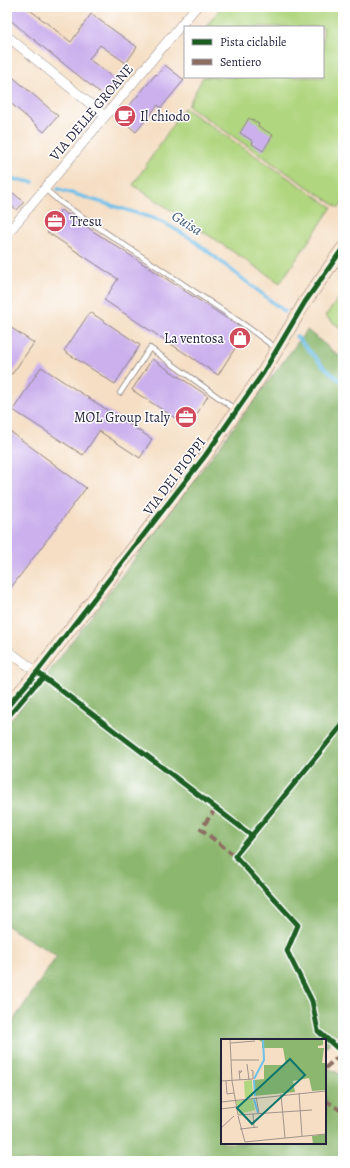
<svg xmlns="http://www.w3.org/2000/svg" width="350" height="1168" viewBox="0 0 350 1168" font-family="Alegreya,serif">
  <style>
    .green { fill: #b0d67f; stroke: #697c5d }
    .forest { fill: #8cb76e; stroke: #576c54 }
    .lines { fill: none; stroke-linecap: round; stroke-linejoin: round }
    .stream { stroke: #6fc0ea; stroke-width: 3.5 }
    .building { fill: #cbb0ed }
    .lane-casing { stroke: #8c807f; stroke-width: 6 }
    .street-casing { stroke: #8c807f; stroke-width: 10 }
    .secondary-casing { stroke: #8c807f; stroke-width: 14 }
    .lane { stroke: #fff; stroke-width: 4.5 }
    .street { stroke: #fff; stroke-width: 9 }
    .secondary { stroke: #fbe5cf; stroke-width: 13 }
    .quiet { stroke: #8d6e63; stroke-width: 4; stroke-dasharray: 8 4; stroke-linecap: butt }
    .cycleway-casing { stroke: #fff; stroke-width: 8 }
    .cycleway { stroke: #1b5e20; stroke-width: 5 }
    .labels { text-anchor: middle; stroke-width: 3; stroke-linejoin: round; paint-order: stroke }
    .street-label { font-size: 14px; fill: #22223b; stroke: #fff }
    .poi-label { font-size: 14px; fill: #22223b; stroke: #fff; text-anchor: start }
    .water-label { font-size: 15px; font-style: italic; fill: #3d5978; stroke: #fff }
    .inset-river { fill: none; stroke: #6fc0ea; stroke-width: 2 }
    .inset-road { fill: none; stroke: #a1938d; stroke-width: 1 }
    .view { fill: #0f766e; fill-opacity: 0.15; stroke: #0f766e; stroke-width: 2 }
    .inset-edge { fill: none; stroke: #22223b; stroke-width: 2 }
  </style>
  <rect width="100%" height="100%" fill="#fff"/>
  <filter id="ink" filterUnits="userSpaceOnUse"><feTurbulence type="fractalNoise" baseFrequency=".025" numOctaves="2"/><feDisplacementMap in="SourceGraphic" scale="8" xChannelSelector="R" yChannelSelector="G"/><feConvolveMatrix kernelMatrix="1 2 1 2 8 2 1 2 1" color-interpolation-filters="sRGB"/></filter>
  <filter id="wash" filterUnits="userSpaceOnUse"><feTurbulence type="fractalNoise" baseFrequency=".012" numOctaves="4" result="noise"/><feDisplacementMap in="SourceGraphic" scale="16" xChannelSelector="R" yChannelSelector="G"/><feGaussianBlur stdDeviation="0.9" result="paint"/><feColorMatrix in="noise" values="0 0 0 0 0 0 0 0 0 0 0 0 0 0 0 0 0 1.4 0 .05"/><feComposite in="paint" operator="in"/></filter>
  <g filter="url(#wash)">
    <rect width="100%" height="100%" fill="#f5dec3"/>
    <path class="green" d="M221,7H343V203L339,208L188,106L203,77H323V27H206Z
      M184,108L332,207L280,283L133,185Z
      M343,293V330L325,316Z"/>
    <path class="forest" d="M307,330L343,359V1028L325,1048V1040H222V1143H325V1066L343,1076V1161H7V1030L57,956L7,926V724L37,688Z"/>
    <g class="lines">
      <path class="stream" d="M12,179L33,182
        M58,189L159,220L192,239L285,312
        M296,336L324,367L343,383"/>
    </g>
    <g id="blocks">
      <path class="building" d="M7,7H26L71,42L91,14L137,47L126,63L100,45L89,59L117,81L105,97L23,31L7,17Z
        M165,65L184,80L161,108L158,105L136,132L119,118L156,74L157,75Z
        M7,72L58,116L44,132L7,100Z
        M249,118L259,124L258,126L273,135L263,151L252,144L253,141L240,133Z
        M13,193L24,202L17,210L7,202V200Z
        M61,210L246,331L218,375L104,300L118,279L47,232Z
        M90,312L140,345L115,384L64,351Z
        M7,325L34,343L12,374L7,371Z
        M152,359L208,396L189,427L132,390Z
        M41,367L152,439L140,458L99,431L83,455L13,410Z
        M7,429L86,488L7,593Z"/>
    </g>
  </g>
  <g filter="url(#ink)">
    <use href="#blocks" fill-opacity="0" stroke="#8c807f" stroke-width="1"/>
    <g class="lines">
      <g class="lane-casing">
        <path id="lane" d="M45,189L60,202L246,326L277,349
          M120,393L150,348L236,410"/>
      </g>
      <g class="street-casing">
        <path id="street" d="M7,36L105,116
          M7,234L196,7
          M7,650L37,672"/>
      </g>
      <g class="secondary-casing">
        <path id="secondary" d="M7,707L37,672L205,456L263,373L305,302L343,248"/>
      </g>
      <use href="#lane" class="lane"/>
      <use href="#street" class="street"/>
      <use href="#secondary" class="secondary"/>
      <path class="quiet" d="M216,808L201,829L235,856
        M325,1068L343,1053
        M325,1100L343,1112"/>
      <g class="cycleway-casing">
        <path id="cycleway" d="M37,672L251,835
          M7,707L37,672L205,456L263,373L305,302L343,248
          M7,718L36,684L44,677
          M343,724L235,856L298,925L287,951L312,1001L318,1031L343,1053"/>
      </g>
      <use href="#cycleway" class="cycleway"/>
    </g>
  </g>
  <defs>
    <g id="cafe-disc" transform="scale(1.15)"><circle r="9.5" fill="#d1495b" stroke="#fff"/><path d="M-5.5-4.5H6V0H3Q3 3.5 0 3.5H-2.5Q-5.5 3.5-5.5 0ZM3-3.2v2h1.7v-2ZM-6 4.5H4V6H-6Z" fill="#fff"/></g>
    <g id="office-disc" transform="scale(1.15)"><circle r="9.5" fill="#d1495b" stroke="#fff"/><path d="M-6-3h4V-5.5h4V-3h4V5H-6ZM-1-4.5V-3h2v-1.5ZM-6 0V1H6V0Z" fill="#fff"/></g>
    <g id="shop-disc" transform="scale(1.15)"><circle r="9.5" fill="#d1495b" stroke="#fff"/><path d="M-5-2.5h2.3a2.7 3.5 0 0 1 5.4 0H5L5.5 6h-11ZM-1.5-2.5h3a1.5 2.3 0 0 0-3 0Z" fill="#fff"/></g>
  </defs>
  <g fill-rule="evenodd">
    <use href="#cafe-disc" x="125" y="116"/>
    <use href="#office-disc" x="55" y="221"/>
    <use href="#shop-disc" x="240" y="338"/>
    <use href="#office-disc" x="186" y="417"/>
  </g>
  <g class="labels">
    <g class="street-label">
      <text transform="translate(91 112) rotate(-50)" y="5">VIA DELLE GROANE</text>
      <text transform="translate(174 476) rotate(-53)" y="5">VIA DEI PIOPPI</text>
    </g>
    <g class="poi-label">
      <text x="140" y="121">Il chiodo</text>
      <text x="70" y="226">Tresu</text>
      <text x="224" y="343" text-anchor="end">La ventosa</text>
      <text x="170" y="422" text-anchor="end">MOL Group Italy</text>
    </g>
    <g class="water-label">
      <text transform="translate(187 223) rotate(32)" y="5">Guisa</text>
    </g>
  </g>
  <g transform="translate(221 1039)">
    <rect width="105" height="105" fill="#f5dec3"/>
    <path d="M31,41L32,57L24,59L23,42ZM32,60L34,71L18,75L15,62Z" fill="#b0d67f"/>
    <path d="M36,0H105L102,1V6L97,7V9H103L101,24H105V51L91,52L88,39L72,42L74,53L33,57V41L43,40V26H65L62,9H41V3ZM105,95V105H92L91,97Z" fill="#8cb76e"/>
    <path class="inset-river" d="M33,40L43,21L42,0M33,41L34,57M33,60L37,74"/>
    <path class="inset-road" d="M9,0L11,42L17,76M10,4L34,2M10,21H38M26,25L28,41M18,35L21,32H18L19,41M0,42L32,40V32L30,31M5,42L6,55L13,54M78,54L81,97M60,55L64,99M35,58L38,74M0,63L105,52M0,70L15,68M32,75L33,88M17,76L91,71M17,77L24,103L105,95M0,89L13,77M19,90L37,88"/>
    <path class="view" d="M69,20L84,36L31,85L16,69Z"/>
    <rect width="105" height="105" class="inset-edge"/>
  </g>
  <rect width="350" height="1168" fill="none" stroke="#fff" stroke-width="24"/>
  <rect x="184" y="26" width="140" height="52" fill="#ffffff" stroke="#a7a7b1"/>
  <rect x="192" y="39" width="20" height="6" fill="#1b5e20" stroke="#a7a7b1"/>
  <text x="220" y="46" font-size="12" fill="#22223b">Pista ciclabile</text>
  <rect x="192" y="59" width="20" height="6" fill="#8d6e63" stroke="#a7a7b1"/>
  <text x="220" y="66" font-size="12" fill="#22223b">Sentiero</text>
</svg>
